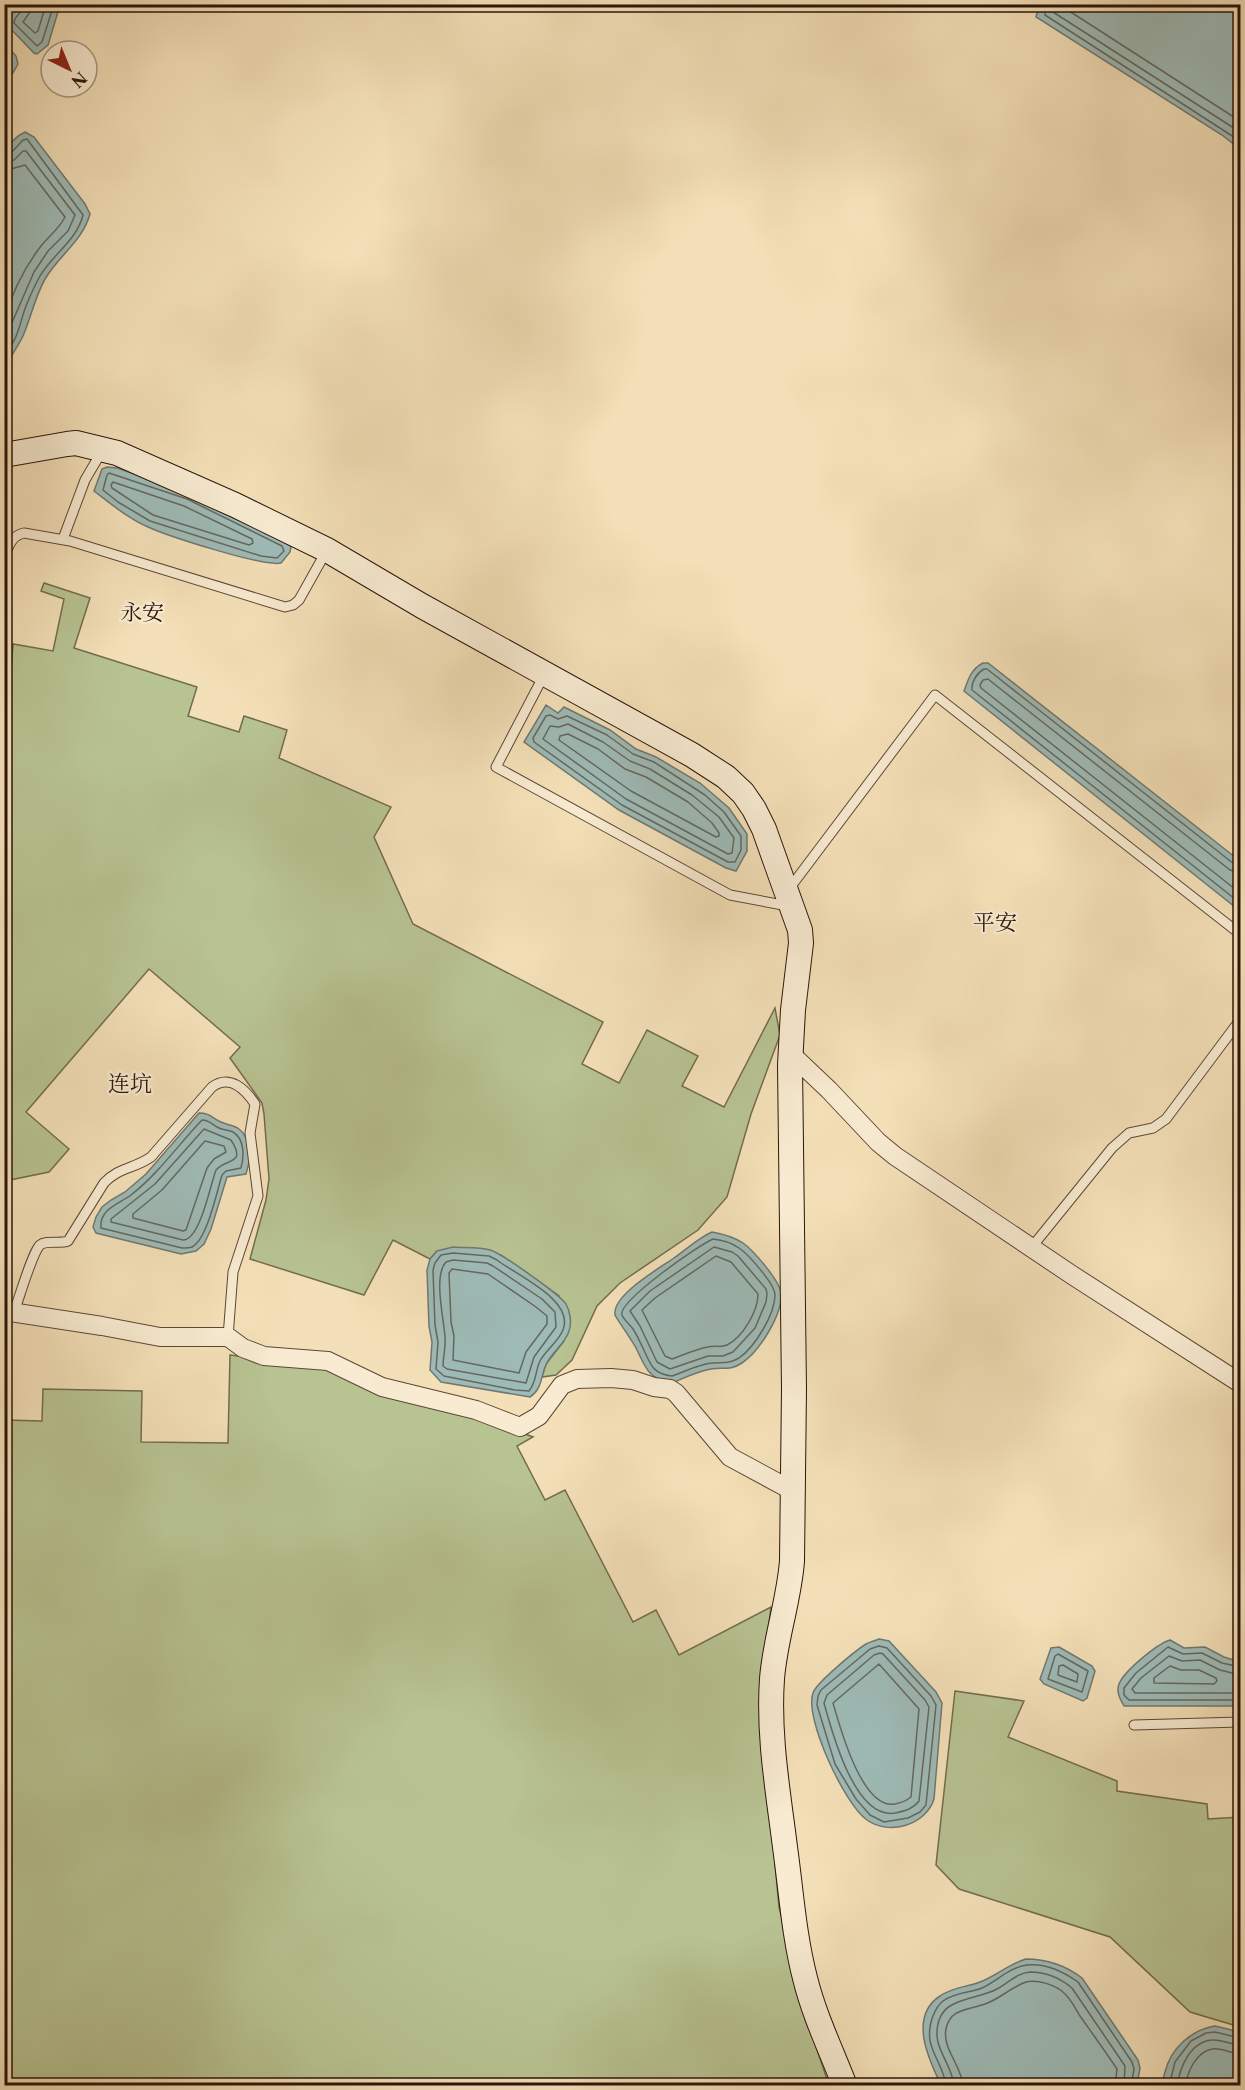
<svg xmlns="http://www.w3.org/2000/svg" width="1245" height="2090" viewBox="0 0 1245 2090" font-family="'Libre Caslon Text','Noto Serif SC',serif">
  <style>
    .green { fill: #b8c392; stroke: #726c4e; stroke-width: 1.5 }
    .water { fill: #9ebbb7; stroke: #707872; stroke-width: 1.5 }
    .lines { fill: none; stroke-linecap: round; stroke-linejoin: round }
    .shore { stroke: #646860; stroke-width: 1.5 }
    .lane-casing { stroke: #5d4736; stroke-width: 11 }
    .street-casing { stroke: #5d4736; stroke-width: 20 }
    .secondary-casing { stroke: #2b140a; stroke-width: 26 }
    .lane { stroke: #f8ebd1; stroke-width: 9 }
    .street { stroke: #f8ebd1; stroke-width: 18 }
    .secondary { stroke: #f8ebd1; stroke-width: 24 }
    .labels { text-anchor: middle; stroke-width: 4.5; stroke-linejoin: round; paint-order: stroke }
    .quarter-label { font-size: 22px; fill: #2b140a; stroke: #f8ebd1 }
  </style>
  <rect width="100%" height="100%" fill="#f4e0b8"/>
  <filter id="stains"><feTurbulence type="fractalNoise" baseFrequency=".00333" numOctaves="4"/><feColorMatrix values="0 0 0 0 .2 0 0 0 0 .09 0 0 0 0 .02 0 0 0 .5 -.17"/></filter>
  <radialGradient id="worn" r=".72"><stop offset=".6" stop-color="#630" stop-opacity="0"/><stop offset="1" stop-color="#630" stop-opacity=".3"/></radialGradient>
  <path class="green" d="M44,583L90,598L74,648L197,687L188,716L239,732L244,716L287,730L279,758L391,807L374,837L413,924L603,1022L582,1064L619,1083L647,1030L698,1056L682,1086L724,1107L775,1008L780,1035L751,1114L727,1197L698,1230L620,1283L597,1306L572,1360L556,1375L542,1377L546,1364L564,1341L559,1296L501,1255L437,1251L430,1259L393,1240L364,1295L250,1259L266,1200L269,1179L264,1114L262,1103L230,1058L240,1047L149,969L26,1112L69,1149L49,1172L5,1181V724H7L13,644L53,651L64,599L41,591Z
    M230,1355L317,1365L502,1425L533,1437L517,1446L545,1500L565,1490L633,1622L656,1610L679,1655L771,1607L760,1699L779,1907L810,2029L829,2085L5,2086V1420L42,1421L43,1389L142,1391L141,1442L228,1443Z
    M955,1691L1024,1701L1008,1737L1117,1781V1791L1207,1804L1208,1819L1240,1817V2027L1190,2012L1110,1937L959,1889L936,1865Z"/>
  <path class="water" d="M20,5H60L48,45L37,54L34,53L8,26L9,16Z
    M1039,5H1240V149L1222,135L1036,17Z
    M5,44L16,56L18,64L5,87Z
    M25,132L34,137L85,204L90,214C82,242 59,255 45,279C35,297 31,317 23,336C19,344 14,352 9,360L4,356L5,153C9,145 16,136 25,132Z
    M107,467L117,468L190,493L287,542L291,547L290,552L281,563C263,567 168,536 148,527C129,519 111,504 94,491L102,469Z
    M983,663H988L1240,861V911L964,691C968,680 971,669 983,663Z
    M546,705L558,713L564,707L610,730L636,749L656,757L700,783L729,808L747,834V851L736,871L726,868L619,810L524,742Z
    M199,1113C210,1113 212,1118 221,1122C227,1125 234,1125 239,1129C252,1139 251,1160 246,1174L227,1177L211,1229L204,1244L196,1251L181,1254L96,1233L93,1227L96,1217L102,1207L111,1200L125,1192L146,1174Z
    M712,1232C723,1234 734,1237 743,1243C753,1250 780,1281 781,1293C783,1314 759,1352 742,1363C730,1371 723,1367 711,1369C698,1371 684,1378 672,1383C649,1379 646,1369 637,1350C634,1343 616,1318 615,1315C612,1295 660,1268 674,1258C686,1250 698,1238 712,1232Z
    M453,1247C465,1248 478,1247 490,1250C501,1253 559,1294 566,1304C570,1311 572,1323 569,1331C566,1342 554,1351 548,1361C540,1373 544,1388 530,1397L441,1382L430,1370L432,1342L429,1326L427,1270L430,1259L437,1251Z
    M879,1639L889,1641L936,1692L942,1703L934,1799C926,1825 889,1836 867,1820C845,1805 804,1718 813,1693C816,1683 855,1651 866,1644C870,1642 874,1641 879,1639Z
    M1170,1640L1184,1648L1205,1647L1224,1657L1240,1662V1706H1124C1120,1699 1116,1692 1119,1684C1124,1671 1157,1644 1170,1640Z
    M1059,1647L1092,1666L1095,1671L1087,1698L1083,1701L1044,1684L1040,1679L1051,1648Z
    M1026,1959C1047,1959 1065,1965 1082,1978L1138,2060L1140,2068L1137,2085H941C929,2060 908,2017 940,1996C953,1987 967,1987 980,1982C996,1976 1009,1964 1026,1959Z
    M1215,2026L1240,2032V2085H1162C1164,2081 1163,2077 1165,2072C1171,2048 1191,2030 1215,2026Z"/>
  <g class="lines">
    <path class="shore" d="M24,4C24,13 14,15 14,23L37,46L42,42L54,4
      M31,4L30,12L23,22L35,33L38,31L46,4
      M1045,4V15L1240,141
      M1052,4L1053,12L1240,132
      M1061,4L1063,7L1240,121
      M4,155L11,153L23,140L27,139L83,215C77,240 53,254 40,276C35,285 30,296 26,306C20,321 18,343 4,352
      M4,162L14,160L23,151H26L75,215L68,231L48,251L34,272L4,341
      M4,171L25,165L65,217C59,229 49,236 41,246C24,268 12,293 4,320
      M109,473L187,499L282,546L284,551L277,558L261,556L150,521L118,502L103,490L107,475Z
      M113,482L184,506L252,539L253,543L249,545L153,515L112,488L111,485Z
      M550,715L558,719L567,716L607,735L633,754L654,762L705,795L724,812L741,836V850L735,862H728L622,805L534,742L533,738L546,716Z
      M568,724L603,742L630,761L650,769L692,795L719,817L734,838L732,853L728,854L626,799L543,739L550,726L559,727Z
      M568,734L598,749L625,769L646,777L688,802L712,823L719,833V836L716,837L631,791L559,740L560,736Z
      M1240,866L1234,864L987,669H984C977,673 971,682 972,690L1240,903
      M1240,873L1230,870L988,679L983,680L980,685L981,688L1240,893
      M202,1120C210,1120 212,1125 219,1128C223,1130 229,1130 233,1132C245,1139 244,1157 241,1168L226,1171L222,1175C217,1191 207,1240 192,1247C189,1248 185,1248 182,1248L101,1228C99,1209 119,1204 131,1195C158,1174 178,1145 202,1120Z
      M204,1129L231,1140C247,1165 226,1158 216,1170C210,1186 200,1240 183,1240L111,1222V1219L155,1184Z
      M205,1141L224,1146L226,1152L214,1159L207,1168L186,1230L183,1231L133,1218V1214L162,1190Z
      M713,1239C722,1240 732,1243 739,1248C748,1254 775,1284 775,1295C775,1314 755,1347 739,1358C729,1364 722,1362 712,1363C699,1364 684,1372 672,1376C651,1374 650,1362 642,1346C639,1340 637,1335 633,1329C630,1325 624,1320 622,1315C618,1301 699,1245 713,1239Z
      M714,1247L732,1252L738,1256L766,1289L767,1294L766,1302L755,1328L733,1352L723,1356H708L670,1369L657,1362L640,1326L630,1311L650,1291Z
      M453,1253L489,1256L497,1260C516,1275 575,1300 563,1330C558,1342 546,1350 540,1361C535,1371 537,1381 529,1391L515,1390L444,1376L436,1369L438,1342L435,1325L433,1270L435,1263L441,1255Z
      M716,1256L731,1262L758,1294C758,1311 743,1337 727,1345C721,1348 715,1345 708,1347C696,1349 683,1355 672,1359L665,1356L642,1310L655,1298Z
      M453,1260L487,1263L493,1266L542,1299L555,1312L556,1327L534,1357L526,1383L447,1369L443,1366C443,1357 446,1347 445,1337C444,1319 433,1276 446,1262Z
      M452,1269L488,1274L536,1307L547,1316V1324L526,1352L519,1373L453,1360L454,1336L451,1322L449,1273Z
      M879,1646L887,1648L931,1696L936,1705L926,1805L920,1812L908,1818L884,1822L870,1815L856,1799L835,1764L817,1705L818,1696L821,1690L870,1649Z
      M880,1653L883,1654L925,1700L929,1707L919,1801C913,1809 905,1811 895,1813C855,1820 832,1732 824,1703L827,1695L874,1655Z
      M1058,1654L1088,1671L1082,1692L1048,1679L1055,1656Z
      M879,1664L919,1709L911,1797C906,1801 901,1803 895,1804C862,1810 840,1727 833,1703Z
      M1063,1665L1078,1674L1077,1682L1058,1675L1059,1666Z
      M1170,1666L1181,1670H1199L1216,1678L1217,1681L1214,1684L1154,1683V1678Z
      M1240,1667L1222,1663L1202,1653L1183,1654L1168,1647L1136,1673L1124,1688V1695L1129,1700H1240
      M1240,1675L1220,1670L1200,1660L1182,1661L1169,1656L1141,1678L1132,1689L1135,1693H1240
      M946,2086C943,2059 921,2048 933,2016C935,2011 939,2004 943,2001C955,1992 969,1993 982,1988C997,1981 1010,1967 1027,1965C1045,1963 1064,1972 1078,1982L1132,2062L1134,2069L1131,2086
      M954,2086C952,2061 930,2048 939,2020C941,2015 945,2009 950,2006C965,1997 982,1997 997,1989C1008,1983 1017,1973 1030,1972C1045,1972 1060,1978 1072,1988L1125,2066L1124,2086
      M963,2086C962,2066 942,2049 946,2029C950,2008 969,2010 985,2004C1000,1999 1011,1987 1026,1982C1037,1979 1056,1985 1064,1993C1071,1999 1075,2008 1080,2016C1092,2033 1105,2051 1117,2069L1115,2086
      M1169,2086L1175,2062L1191,2041L1206,2033L1215,2032L1240,2038
      M1177,2086C1180,2067 1190,2042 1212,2040C1222,2039 1231,2045 1240,2045
      M1186,2086C1187,2072 1196,2052 1212,2049C1221,2047 1232,2054 1240,2054"/>
    <g class="lane-casing">
      <path id="lane" d="M63,539L85,480L102,451
        M4,557C9,546 11,536 24,533L70,541L285,607L293,605L299,600L327,550
        M544,675L496,767L730,895L788,906
        M789,889L935,695L1240,934
        M1031,1248L1112,1148L1129,1133L1153,1128L1166,1119L1240,1020
        M14,1312C19,1299 32,1253 40,1245C46,1240 60,1244 68,1241L104,1183C119,1167 134,1169 151,1157L212,1087C230,1074 245,1089 255,1104L250,1133L258,1196L233,1272L228,1337
        M1134,1725L1240,1722"/>
    </g>
    <g class="street-casing">
      <path id="street" d="M791,1054L829,1090L878,1142L895,1156L1072,1275L1240,1383
        M4,1311L102,1326L160,1337H228L243,1348L264,1356L328,1361L382,1387L476,1410L520,1427L539,1416L562,1385L577,1379L611,1378L633,1380L654,1387L670,1389L676,1393L730,1457L793,1491"/>
    </g>
    <g class="secondary-casing">
      <path id="secondary" d="M4,455L67,444L76,443L117,453L235,505L327,550L422,606L692,755L726,777L743,793L754,809L764,829L800,930L801,943L793,1010L790,1065L794,1389L792,1561C789,1601 775,1639 772,1679C768,1735 778,1791 785,1847C791,1890 794,1936 805,1978C814,2015 831,2050 845,2086"/>
    </g>
    <use href="#lane" class="lane"/>
    <use href="#street" class="street"/>
    <use href="#secondary" class="secondary"/>
  </g>
  <g class="labels">
    <g class="quarter-label">
      <text x="142" y="620">永安</text>
      <text x="995" y="930">平安</text>
      <text x="130" y="1091">连坑</text>
    </g>
  </g>
  <rect width="1245" height="2090" fill="none" stroke="#f4e0b8" stroke-width="24"/>
  <rect x="6" y="6" width="1233" height="2078" fill="none" stroke="#2b140a" stroke-width="3"/>
  <rect x="12" y="12" width="1221" height="2066" fill="none" stroke="#2b140a" stroke-width="1.5"/>
  <g transform="translate(69 69) rotate(137)"><circle r="28" fill="#f8ebd1" stroke="#a69581" stroke-width="1.5"/>
  <path d="M0-4.5L10 22L0 15L-10 22Z" fill="#8f2418"/>
  <text y="-9" font-size="16" font-weight="bold" text-anchor="middle" fill="#2b140a">N</text>
  </g>
  <rect width="100%" height="100%" filter="url(#stains)"/>
  <rect width="100%" height="100%" fill="url(#worn)"/>
</svg>
